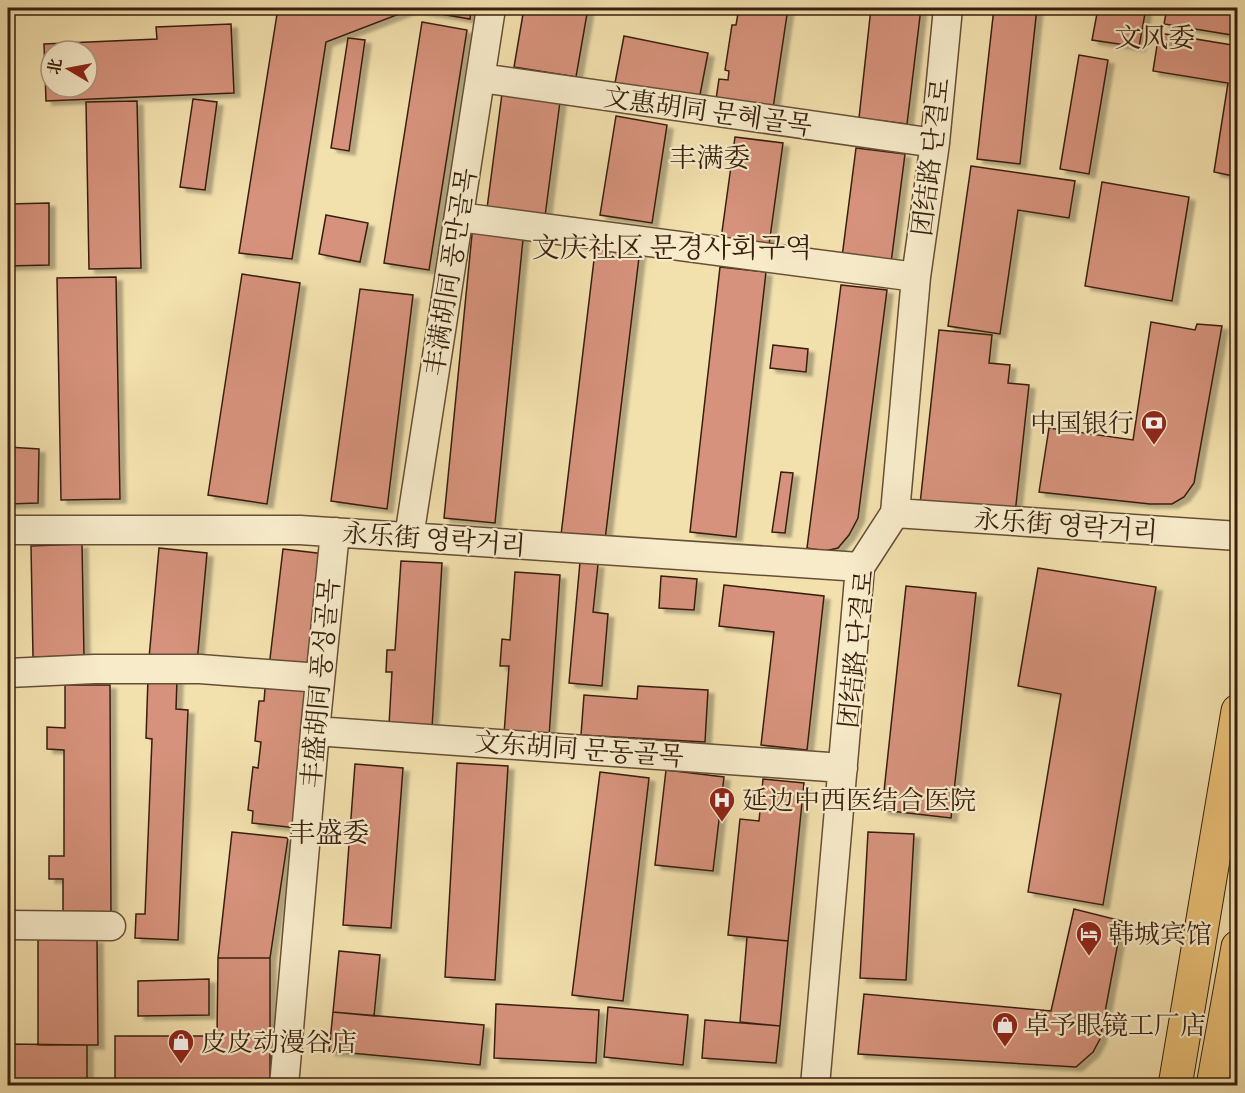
<svg xmlns="http://www.w3.org/2000/svg" width="1245" height="1093" viewBox="0 0 1245 1093" font-family="'Sorts Mill Goudy','Noto Serif SC','Noto Serif KR',serif">
  <style>
    .building { fill: #d6927b; stroke: #381f0e; stroke-width: 1.5; fill-rule: evenodd; filter: url(#shadow) }
    .lines { fill: none; stroke-linecap: round; stroke-linejoin: round }
    .minor-casing { stroke: #664f36; stroke-width: 31 }
    .primary-casing { stroke: #381f0e; stroke-width: 35 }
    .minor { stroke: #f7ebca; stroke-width: 28 }
    .primary { stroke: #e9c076; stroke-width: 33 }
    .labels { text-anchor: middle; stroke-width: 4.5; stroke-linejoin: round; paint-order: stroke }
    .street-label { font-size: 26px; fill: #381f0e; stroke: #f7ebca }
    .poi-label { font-size: 26px; fill: #381f0e; stroke: #f7ebca; text-anchor: start }
    .neighbourhood-label { font-size: 27px; fill: #381f0e; stroke: #f7ebca }
    .quarter-label { font-size: 28px; fill: #381f0e; stroke: #f7ebca }
  </style>
  <defs>
    <filter id="shadow"><feDropShadow dx="6" dy="4" stdDeviation="1.5" flood-color="#0004"/></filter>
  </defs>
  <rect width="100%" height="100%" fill="#f2e0ad"/>
  <filter id="stains"><feTurbulence type="fractalNoise" baseFrequency=".00333" numOctaves="4"/><feColorMatrix values="0 0 0 0 .2 0 0 0 0 .09 0 0 0 0 .02 0 0 0 .5 -.17"/></filter>
  <radialGradient id="worn" r=".72"><stop offset=".6" stop-color="#630" stop-opacity="0"/><stop offset="1" stop-color="#630" stop-opacity=".3"/></radialGradient>
  <path class="building" d="M278,8H471L470,19L412,9L326,42L292,259L239,253Z
    M524,8H588L576,77L514,67Z
    M737,8H788L772,115L715,106L719,79L728,80L729,71L725,70L732,25H736L739,8Z
    M871,8H921L907,124L859,118Z
    M994,8H1037L1020,164L977,159Z
    M1098,8H1146L1139,47L1092,40Z
    M1167,8H1238V36L1164,24Z
    M422,22L467,30L429,270L384,263Z
    M231,24L234,93L46,101L44,44L157,39L156,27ZM51,51H87V87H51Z
    M1159,33L1238,46V177L1214,172L1228,83L1153,71Z
    M624,36L708,53L699,100L615,83Z
    M348,38L365,40L349,151L331,148Z
    M1079,55L1108,60L1089,174L1060,169Z
    M503,86L561,94L544,224L486,216Z
    M193,99L217,102L205,190L180,187Z
    M137,101L141,268L89,269L86,102Z
    M616,116L667,125L652,223L600,215Z
    M735,137L783,143L769,245L721,239Z
    M856,148L905,154L891,263L842,257Z
    M971,166L1075,181L1069,218L1018,210L1000,334L948,326Z
    M1102,182L1189,197L1172,301L1085,286Z
    M49,203V265L8,266V204Z
    M326,215L368,223L360,262L319,254Z
    M473,224L524,229L495,523L444,518Z
    M596,243L640,249L605,540L561,535Z
    M720,267L766,272L736,537L690,532Z
    M242,274L300,283L267,504L208,495Z
    M116,277L120,499L61,500L57,278Z
    M841,285L887,290L858,518L849,535L838,548L825,551L807,548Z
    M360,289L413,295L387,509L331,501Z
    M1151,322L1195,330L1197,324L1222,326L1194,483L1184,497L1172,504H1150L1039,492L1049,428L1133,440Z
    M939,330L992,335L989,363L1010,365L1008,383L1029,385L1015,514L920,504Z
    M773,345L808,349L806,372L770,368Z
    M8,447L39,449L38,503L8,504Z
    M781,472L793,473L785,533L772,532Z
    M82,544L84,656L33,657L31,546Z
    M159,548L207,553L197,663L149,658Z
    M283,549L325,554L311,672L269,667Z
    M401,561L442,563L432,728L389,725L392,672H386L387,650H395Z
    M580,562L598,564L593,612L608,614L602,686L569,683Z
    M1038,568L1156,587L1103,905L1028,892L1061,694L1018,686Z
    M515,572L560,575L549,737L504,734L509,666H500L502,639L510,640Z
    M661,576L697,579L694,610L659,608Z
    M724,585L824,596L807,750L761,745L774,632L719,626Z
    M906,586L976,593L951,818L882,810Z
    M266,677L312,681L297,828L252,823L253,811L248,810L253,767L258,768L261,742L255,741L259,701H264Z
    M148,678L177,679L176,709L188,710L178,940L135,938L136,914H145L152,739L146,738Z
    M65,685H110L111,920H63V879H49V856H64V750L47,749V727L65,728Z
    M638,686L708,690L705,742L581,735L584,695L637,699Z
    M457,763L508,766L495,980L445,977Z
    M355,764L403,768L391,928L343,925Z
    M666,770L724,777L713,871L655,865Z
    M600,772L649,778L623,1001L572,995Z
    M763,779L804,783L788,941L728,935L740,819L759,821Z
    M232,832L288,838L270,958H218Z
    M868,832L914,834L906,980L860,978Z
    M1074,909L1122,921L1100,1039L1093,1052L1076,1067L858,1054L864,994L1051,1011Z
    M747,937L788,941L780,1026L740,1022Z
    M38,939H97L98,1045H38Z
    M339,951L380,955L374,1016L333,1012Z
    M218,958H270V1085H115V1036H217Z
    M209,979V1015L138,1016V981Z
    M496,1004L599,1010L596,1063L494,1058Z
    M608,1007L688,1015L683,1065L604,1057Z
    M333,1012L484,1025L480,1065L329,1051Z
    M705,1020L780,1026L776,1063L702,1058Z
    M8,1044L87,1045V1079H8Z"/>
  <g class="lines">
    <g class="minor-casing">
      <path id="minor" d="M481,78L935,143
        M459,217L916,277
        M895,513L1238,536
        M8,530H300L860,567
        M409,537L491,8
        M8,673L94,669H200L320,678
        M315,731L843,768
        M8,925L111,926
        M284,1086L315,731L335,532
        M815,1086L860,567L895,513L916,277L935,143L948,8"/>
    </g>
    <g class="primary-casing">
      <path id="primary" d="M1175,1086L1238,711
        M1213,1086L1238,947"/>
    </g>
    <use href="#minor" class="minor"/>
    <use href="#primary" class="primary"/>
  </g>
  <defs>
    <g id="bank-pin" transform="scale(1.35)"><path d="M0 17L-7.5 6A9.5 9.5 0 1 1 7.5 6Z" fill="#8f2418" stroke="#f7ebca"/><path d="M-6-4H6V4H-6ZM0-2.3a2.3 2.3 0 1 0 0 4.6a2.3 2.3 0 1 0 0-4.6Z" fill="#fff"/></g>
    <g id="hospital-pin" transform="scale(1.35)"><path d="M0 17L-7.5 6A9.5 9.5 0 1 1 7.5 6Z" fill="#8f2418" stroke="#f7ebca"/><path d="M-5-5h3v3.5h4V-5h3V5h-3V1.5h-4V5h-3Z" fill="#fff"/></g>
    <g id="hotel-pin" transform="scale(1.35)"><path d="M0 17L-7.5 6A9.5 9.5 0 1 1 7.5 6Z" fill="#8f2418" stroke="#f7ebca"/><path d="M-6-4.5h1.5V1H6V5H4.5V3h-9V5H-6ZM-4 0a1.8 1.8 0 1 1 3.6 0ZM.5 0V-2.5h3Q6-2.5 6 0Z" fill="#fff"/></g>
    <g id="shop-pin" transform="scale(1.35)"><path d="M0 17L-7.5 6A9.5 9.5 0 1 1 7.5 6Z" fill="#8f2418" stroke="#f7ebca"/><path d="M-5-2.5h2.3a2.7 3.5 0 0 1 5.4 0H5L5.5 6h-11ZM-1.5-2.5h3a1.5 2.3 0 0 0-3 0Z" fill="#fff"/></g>
  </defs>
  <g fill-rule="evenodd">
    <use href="#bank-pin" x="1154" y="423"/>
    <use href="#hospital-pin" x="722" y="800"/>
    <use href="#hotel-pin" x="1089" y="934"/>
    <use href="#shop-pin" x="1005" y="1025"/>
    <use href="#shop-pin" x="181" y="1042"/>
  </g>
  <g class="labels">
    <g class="street-label">
      <text transform="translate(708 111) rotate(8)" y="9">文惠胡同 문혜골목</text>
      <text transform="translate(931 157) rotate(-83)" y="9">团结路 단결로</text>
      <text transform="translate(450 272) rotate(-81)" y="9">丰满胡同 풍만골목</text>
      <text transform="translate(1066 525) rotate(4)" y="9">永乐街 영락거리</text>
      <text transform="translate(434 539) rotate(4)" y="9">永乐街 영락거리</text>
      <text transform="translate(856 649) rotate(-84)" y="9">团结路 단결로</text>
      <text transform="translate(320 683) rotate(-85)" y="9">丰盛胡同 풍성골목</text>
      <text transform="translate(579 749) rotate(4)" y="9">文东胡同 문동골목</text>
    </g>
    <g class="poi-label">
      <text x="1134" y="432" text-anchor="end">中国银行</text>
      <text x="742" y="809">延边中西医结合医院</text>
      <text x="1108" y="943">韩城宾馆</text>
      <text x="1024" y="1034">卓予眼镜工厂店</text>
      <text x="201" y="1051">皮皮动漫谷店</text>
    </g>
    <g class="neighbourhood-label">
      <text x="1155" y="47">文风委</text>
      <text x="710" y="167">丰满委</text>
      <text x="329" y="842">丰盛委</text>
    </g>
    <g class="quarter-label">
      <text x="672" y="257">文庆社区 문경사회구역</text>
    </g>
  </g>
  <rect width="1245" height="1093" fill="none" stroke="#f2e0ad" stroke-width="30"/>
  <rect x="9" y="9" width="1227" height="1075" fill="none" stroke="#381f0e" stroke-width="3"/>
  <rect x="15" y="15" width="1215" height="1063" fill="none" stroke="#381f0e" stroke-width="1.5"/>
  <g transform="translate(69 69) rotate(280)"><circle r="28" fill="#f7ebca" stroke="#ab997f" stroke-width="1.5"/>
  <path d="M0-4.5L10 22L0 15L-10 22Z" fill="#8f2418"/>
  <text y="-9" font-size="16" font-weight="bold" text-anchor="middle" fill="#381f0e">北</text>
  </g>
  <rect width="100%" height="100%" filter="url(#stains)"/>
  <rect width="100%" height="100%" fill="url(#worn)"/>
</svg>
